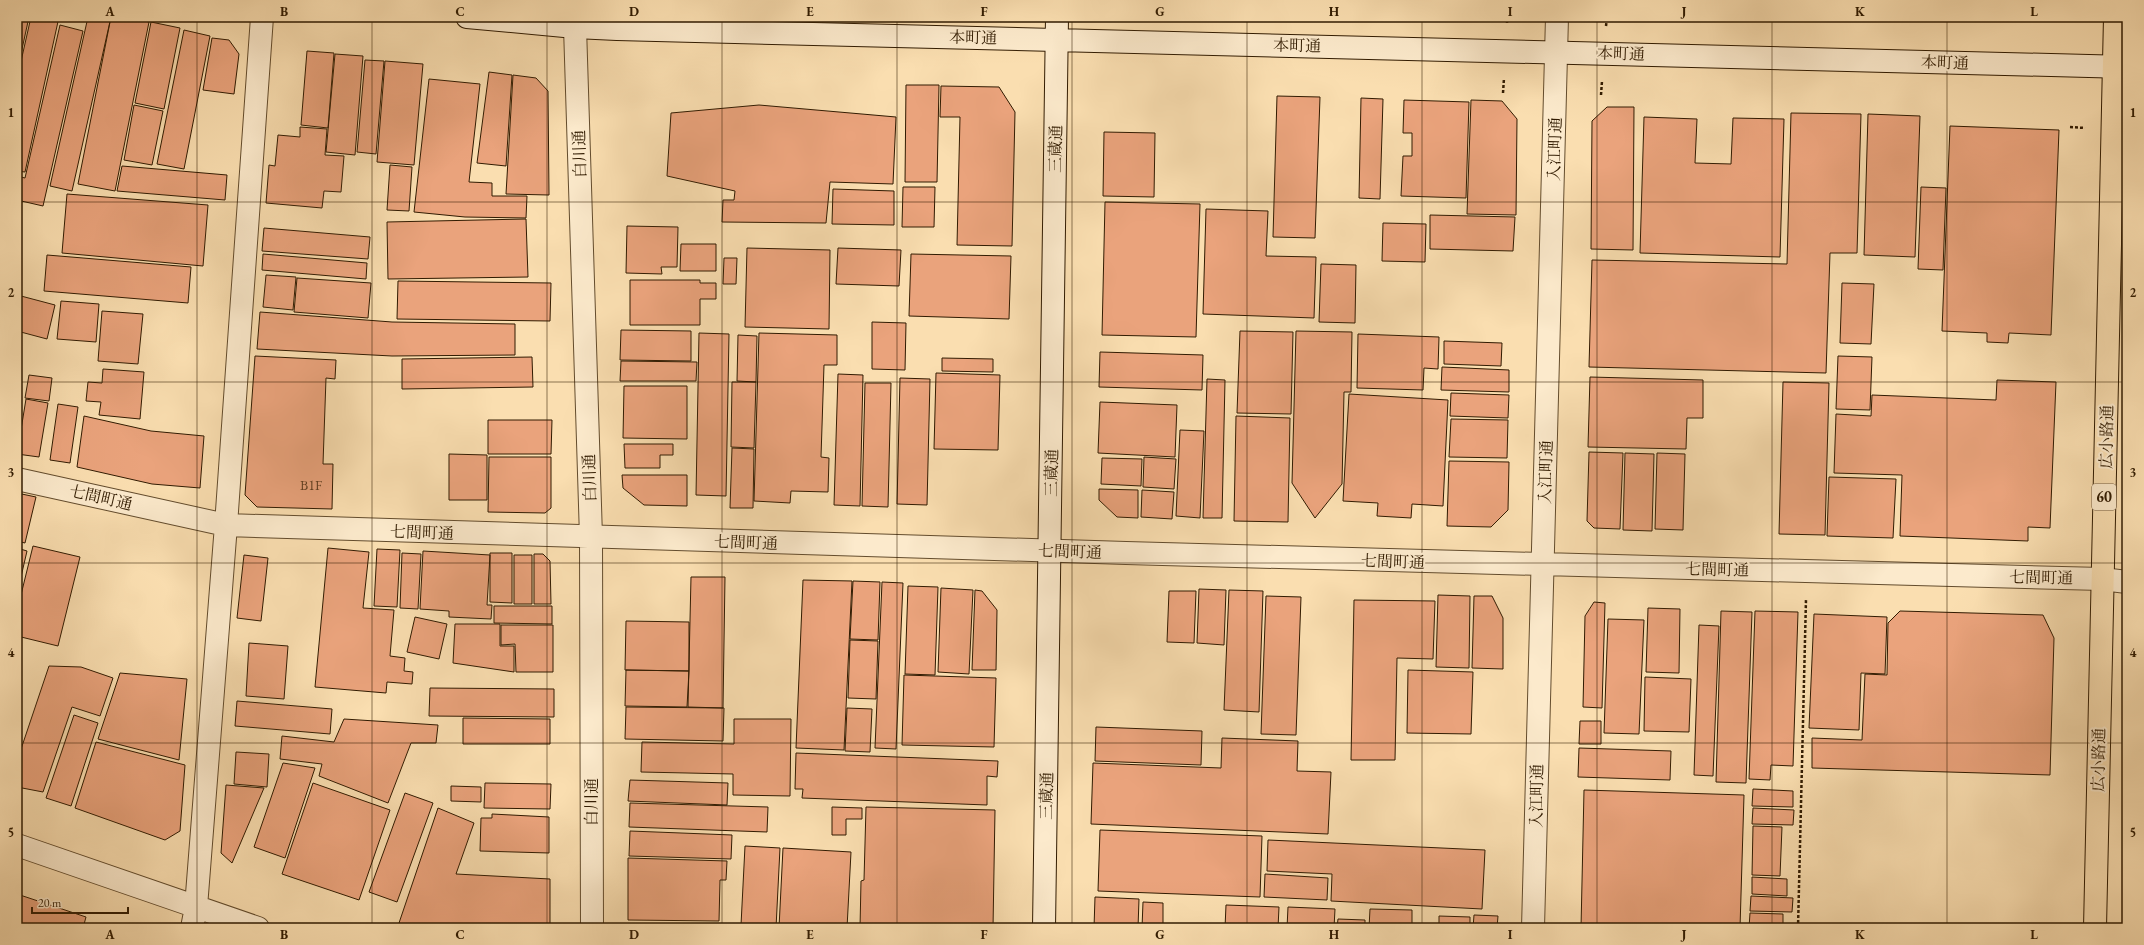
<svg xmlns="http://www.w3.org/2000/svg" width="2144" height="945" viewBox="0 0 2144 945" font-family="'EB Garamond','Noto Serif JP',serif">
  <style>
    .building { fill: #eaa37c; stroke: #311b01 }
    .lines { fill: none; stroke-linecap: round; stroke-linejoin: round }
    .street-casing { stroke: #634c2d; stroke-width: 24 }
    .secondary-casing { stroke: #311b01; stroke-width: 24 }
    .primary-casing { stroke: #311b01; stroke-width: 24 }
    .path { stroke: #311b01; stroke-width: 2.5; stroke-dasharray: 3 2; stroke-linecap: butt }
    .street { stroke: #fceacc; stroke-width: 22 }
    .secondary { stroke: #fceacc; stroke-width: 22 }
    .primary { stroke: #fadeb0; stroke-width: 22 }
    .grid { fill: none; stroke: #311b01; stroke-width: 1; stroke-opacity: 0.55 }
    .labels { text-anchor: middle; stroke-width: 4; stroke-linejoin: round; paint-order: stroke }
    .number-label { font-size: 14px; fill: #5f3d20 }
    .shield { fill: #fceacc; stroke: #6e593e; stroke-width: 1 }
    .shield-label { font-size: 15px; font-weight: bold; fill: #311b01 }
    .street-label { font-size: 16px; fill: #311b01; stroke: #fceacc }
    .neatline { fill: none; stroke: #311b01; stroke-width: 1.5 }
    .grid-label { font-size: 13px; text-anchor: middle; font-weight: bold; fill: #311b01 }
  </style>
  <rect width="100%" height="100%" fill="#fadeb0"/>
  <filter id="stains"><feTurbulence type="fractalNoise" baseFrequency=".005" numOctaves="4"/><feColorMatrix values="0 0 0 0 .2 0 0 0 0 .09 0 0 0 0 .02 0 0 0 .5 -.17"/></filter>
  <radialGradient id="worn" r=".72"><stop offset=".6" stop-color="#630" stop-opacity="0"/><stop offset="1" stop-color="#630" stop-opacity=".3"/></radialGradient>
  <path class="building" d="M17,17H29L17,72Z
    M31,17H59L25,172L17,171V79Z
    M88,17H111L72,191L50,186Z
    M111,17H127L149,22L115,191L78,184Z
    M151,22L180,28L164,109L135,103Z
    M60,25L83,31L43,206L17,200V176L25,178Z
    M184,30L210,36L184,169L157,164Z
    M212,38L229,40L239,54L234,94L203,90Z
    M307,51L334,53L328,128L301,125Z
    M335,54L363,56L355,155L326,152Z
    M365,60L384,61L376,154L357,152Z
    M385,61L423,64L414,165L377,162Z
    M489,72L512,75L506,166L477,163Z
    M513,75L536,78L548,91L549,195L506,194Z
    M429,79L480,84L469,182L492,183V196H527L526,218L465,217L414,212Z
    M906,85H939L937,182H905Z
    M941,86L999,87L1015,112L1012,246L957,245L960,117H940Z
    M1277,96L1320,97L1315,238L1273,237Z
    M1361,98L1383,99L1380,199L1359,198Z
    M1404,100L1469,102L1466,198L1401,196L1403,156H1412V133H1403Z
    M1471,100L1502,101L1517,119L1516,215L1467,214Z
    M134,105L163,111L152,165L124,160Z
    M759,105L896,117L893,184L830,182L826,223L722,222L723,200H734L735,191L667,176L671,113Z
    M1607,107H1634L1633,250L1591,249L1592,121Z
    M1791,113L1861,114L1857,253H1830L1826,373L1589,367L1592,260L1787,264Z
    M1868,114L1920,116L1915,257L1864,255Z
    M1644,117L1697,119L1695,163L1731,164L1733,118L1784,119L1780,257L1640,253Z
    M1950,126L2059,130L2051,335L2009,333L2008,343L1987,342V333L1942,331Z
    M300,127L327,129L325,155L344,156L341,192L324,191L322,208L266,203L269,165L275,166L278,135L300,137Z
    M1104,132L1155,133L1154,197L1103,196Z
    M390,165L412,167L409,211L387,210Z
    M122,166L227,175L225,200L117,191Z
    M903,187H935L934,227H902Z
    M1921,187L1946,188L1943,270L1918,269Z
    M833,189L894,191V225L832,224Z
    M67,194L208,205L203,266L62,253Z
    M1105,202L1200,204L1196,337L1102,335Z
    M1206,209L1268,211L1266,256L1316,257L1314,318L1203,314Z
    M1430,215L1515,217L1513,251L1430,249Z
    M526,219L528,277L388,279L387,222Z
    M1383,223L1426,224L1425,262L1382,261Z
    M627,226L678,227L677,267H661L662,274L626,273Z
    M264,228L370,237L368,259L262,251Z
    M681,244H716V271H680Z
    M747,248L830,250L829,329L745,327Z
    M838,248L901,250L899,286L836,284Z
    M263,254L367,263L366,279L262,270Z
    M911,254L1011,256L1009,319L909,316Z
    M47,255L191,267L188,303L44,291Z
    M724,258H737L736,284H723Z
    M1321,264L1356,265L1355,323L1319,322Z
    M266,275L296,277L293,310L263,307Z
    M297,278L371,283L368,318L294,312Z
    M630,280H700V283H716V299H700V325H630Z
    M398,281L551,283L550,321L397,319Z
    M1842,283L1874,284L1871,344L1840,343Z
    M21,296L55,305L47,339L17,331V313Z
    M61,301L99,304L96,342L57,339Z
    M102,311L143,314L138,364L98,361Z
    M260,312L392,322L515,324V355L392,356L257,349Z
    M872,322L906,323L905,370L872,369Z
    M621,330L691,331V361L620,360Z
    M1240,331L1293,332L1291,414L1237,413Z
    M1296,331L1352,332L1351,392H1344L1342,484L1315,518L1292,483Z
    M699,333L729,334L726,496L696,495Z
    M759,333L837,335V365H824L821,457L829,458L828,492L791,491L790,503L754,501Z
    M1358,334L1439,337L1438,369L1424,368L1423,390L1357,388Z
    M738,335L757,336L756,382L737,381Z
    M1444,341L1502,343L1501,366L1444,364Z
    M1100,352L1203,355L1202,390L1099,387Z
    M255,356L336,360L335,379L326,378L323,464H333L332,509L257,507L245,495Z
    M1838,356L1872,357L1870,410L1836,409Z
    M532,357L533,387L402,389V359Z
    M942,358L993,359V372L942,371Z
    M621,361L697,362L696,381H620Z
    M1442,367L1509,370V392L1441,390Z
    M103,369L144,372L140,419L99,415L101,402L86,401L88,382L102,383Z
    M936,373L1000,375L998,450L934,449Z
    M838,374L863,375L860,506L834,505Z
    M29,375L52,378L49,401L25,398Z
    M1590,377L1703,380V418H1687L1686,449L1588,447Z
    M900,378L930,379L927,505L897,504Z
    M1207,379L1225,380L1222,518H1203Z
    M1997,380L2056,382L2050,528L2028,527V541L1900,536L1902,475L1834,473L1836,414L1871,416L1872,395L1996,400Z
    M732,382H756L754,448L731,447Z
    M1783,382L1829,383L1825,535L1779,534Z
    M865,383H891L888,507L862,506Z
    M624,386H687V439L623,438Z
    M1451,393L1509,395L1508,418L1450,416Z
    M1349,394L1448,400L1443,506L1412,504L1411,518L1377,516L1378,503L1343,501Z
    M26,399L48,403L39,457L17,454Z
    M1100,402L1177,405L1175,457L1098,453Z
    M58,404L78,407L70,463L50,460Z
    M84,416L151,431L204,436L200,488L152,484L77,467Z
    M1236,416L1290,418L1288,522L1234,521Z
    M1451,419L1508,420L1507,458L1449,457Z
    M488,420H552L551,454H488Z
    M1180,430L1204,431L1200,518L1176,516Z
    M624,444H673V455H660V468H625Z
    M732,448L754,449L753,508H730Z
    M1589,452L1623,453L1620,529L1594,528L1587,521Z
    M1625,453L1654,454L1652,531L1623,530Z
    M1657,453L1685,454L1683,530L1655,529Z
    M449,454L487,455V500H449Z
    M489,457H551V508L545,513L488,512Z
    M1144,457L1176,459L1174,489L1143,487Z
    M1102,458L1142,459L1141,486L1101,484Z
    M1449,461L1509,462L1508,510L1491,527L1447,526Z
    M622,475H687V506L644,505L623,488Z
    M1829,477L1896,479L1893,538L1827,536Z
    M1099,489L1138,490V518L1117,517L1099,500Z
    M1142,490L1174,492L1172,519L1141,517Z
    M17,493L36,497L25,543L17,541Z
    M33,546L80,557L58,646L17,636V611Z
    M17,548L27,551L17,594Z
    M328,548L369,552L363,608L394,610L390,656L405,658L404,671L413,672L412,684L387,682L386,693L315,687Z
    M377,549L400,550L397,607L374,606Z
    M423,551L490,555L487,605H492L491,619L449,617V611L420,609Z
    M402,553L421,554L418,609L400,608Z
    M490,553H512V603L490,602Z
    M534,554H543L550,561L551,604H534Z
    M244,555L268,558L261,621L237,618Z
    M514,555H532V604H514Z
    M691,577H725L723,708L688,707Z
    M803,580L852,581L844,750L796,748Z
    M853,581L880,582L878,640L850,639Z
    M882,582L903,583L896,749L875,748Z
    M908,586L938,587L935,675L905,674Z
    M941,588L973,590L969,674L938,672Z
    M1199,589L1226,590L1224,645L1197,643Z
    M975,590L982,591L997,610L996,670H972Z
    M1229,590L1263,591L1259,712L1224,710Z
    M1169,591H1196L1194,643L1167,642Z
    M1438,595L1470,596L1469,668L1436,667Z
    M1266,596L1301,597L1296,735L1261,734Z
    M1474,596H1492L1503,618V669L1472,668Z
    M1354,600L1435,601L1433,659L1397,658L1395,760H1351Z
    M1594,602L1605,603L1602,708L1583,707L1585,616Z
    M494,606H552V624L494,623Z
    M1648,608L1680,609L1679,673L1646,672Z
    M1721,611L1752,612L1746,783L1716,782Z
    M1755,611L1798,612L1793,766L1771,765L1770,780L1749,779Z
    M1900,611L2043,615L2054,638L2050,775L1812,768V738L1862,740L1865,674L1887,675L1888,623Z
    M1814,614L1887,617L1885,674L1861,673L1859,730L1809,728Z
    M415,617L447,624L439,659L407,652Z
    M1608,619L1644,620L1639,734L1604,733Z
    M626,621L689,622V671L625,670Z
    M455,624H500V646H514V672L453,663Z
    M501,625H553V672H516L515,644L501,645Z
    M1699,625L1719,626L1713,776L1694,775Z
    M850,640L878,641L876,699L848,698Z
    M249,643L288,646L284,699L246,696Z
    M49,666L81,667L113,678L100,716L72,707L43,792L17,787V761Z
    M626,670L689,671L687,707L625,706Z
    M1408,670L1473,672L1471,734L1407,733Z
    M120,673L187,679L179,760L98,739Z
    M904,675L996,678L994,747L902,745Z
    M1645,677L1691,679L1689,732L1644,731Z
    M430,688L554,689V717L429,716Z
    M237,701L332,709L330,734L235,726Z
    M626,707L724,708L723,741L625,739Z
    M847,708L872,709L870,752L845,751Z
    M74,715L98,723L71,806L46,798Z
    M463,718L550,719V744H463Z
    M344,719L438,725L436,743H411L388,803L319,776L322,764L280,759L282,736L334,742Z
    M734,719H791L790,796L733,795V774L641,772L642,742L734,744Z
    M1580,721H1601V744H1579Z
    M1096,727L1202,731L1201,765L1095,761Z
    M1222,738L1298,741L1297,771L1331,772L1328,834L1091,824L1093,763L1221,768Z
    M96,742L185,765L180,831L165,840L75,808Z
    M1579,748L1671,751L1670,780L1578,777Z
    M236,752L269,754L267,787L234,784Z
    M796,753L998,761L997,777L987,776V805L802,798L803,789H795Z
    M283,763L315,768L285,858L254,847Z
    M630,780L728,783L727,805L628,801Z
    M313,783L390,810L359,900L282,874Z
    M485,783L551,784L550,809L484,808Z
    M226,785L264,788L232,863L221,853Z
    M451,786L481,787V802L451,801Z
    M1753,789L1793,791V807L1752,806Z
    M1584,790L1744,795L1740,928H1581Z
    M405,793L433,803L397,902L369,892Z
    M630,803L768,807L767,832L629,827Z
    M832,807L862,808V819H846V835H832Z
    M866,807L995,810L993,928H860L861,881L864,880Z
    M438,808L474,823L456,874L550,879V928H416L399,923Z
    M1753,808L1794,810L1793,825L1752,824Z
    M492,814L549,817V853L480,851L481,818H492Z
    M1753,826L1782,827L1780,876L1752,875Z
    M1100,830L1262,836L1260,897L1098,891Z
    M630,831L732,835L731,859L629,856Z
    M1268,840L1485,850L1482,909L1331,901L1332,874L1267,871Z
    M745,846L780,848L776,928H723V924L741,925Z
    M783,848L851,852L847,928H779Z
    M628,858L727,861L726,880H720L719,921L628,920Z
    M1265,874L1328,878L1327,900L1264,897Z
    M1752,877L1787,879V896L1752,894Z
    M17,894L86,917L83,928H17Z
    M1751,896L1793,898L1792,912L1750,911Z
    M1095,897L1139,899L1138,928H1094Z
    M1143,902L1163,903V928H1142Z
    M1226,905L1279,907L1278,928H1225Z
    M1288,907L1335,909L1334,928H1287Z
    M1370,909L1412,910V928H1369Z
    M1750,913L1783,914V928H1749Z
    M1474,915L1498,916L1497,928H1473Z
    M1439,916L1470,917V928H1439Z
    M1338,919L1365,920V928H1337Z
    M86,924L99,928H85Z
    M633,925L684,926V928H632Z"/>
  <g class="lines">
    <g class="street-casing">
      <path id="street" d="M575,27L591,537L592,928
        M17,479L226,525L1126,553L2102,579L2127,582
        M17,845L258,928
        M192,928L196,907L226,525L262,17
        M1533,928L1557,17"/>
    </g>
    <g class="secondary-casing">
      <path id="secondary" d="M467,17L575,27L617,29L2127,67
        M1044,928L1057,17"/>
    </g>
    <g class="primary-casing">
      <path id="primary" d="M2095,928L2115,17"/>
    </g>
    <path class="path" d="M1507,23V17
      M1606,26L1607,17
      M1503,93L1504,78
      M1601,95L1602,81
      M2070,127L2085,128
      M1798,928L1806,599"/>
    <use href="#street" class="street"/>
    <use href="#secondary" class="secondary"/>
    <use href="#primary" class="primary"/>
  </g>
  <path class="grid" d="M197,17V928M372,17V928M547,17V928M722,17V928M897,17V928M1072,17V928M1247,17V928M1422,17V928M1597,17V928M1772,17V928M1947,17V928M17,202H2127M17,382H2127M17,563H2127M17,743H2127"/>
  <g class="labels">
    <g class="number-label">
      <text x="311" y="490">B1F</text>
    </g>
    <rect class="shield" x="2092" y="484" width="24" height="26" rx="3"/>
    <g class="shield-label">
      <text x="2104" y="502">60</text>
    </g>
    <g class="street-label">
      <text transform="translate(973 37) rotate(1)" y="6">本町通</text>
      <text transform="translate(1297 45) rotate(1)" y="6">本町通</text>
      <text transform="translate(1621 53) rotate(2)" y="6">本町通</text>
      <text transform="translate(1945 62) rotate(2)" y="6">本町通</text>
      <text transform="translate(1055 149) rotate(-89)" y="6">三蔵通</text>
      <text transform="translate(1554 149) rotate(-88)" y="6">入江町通</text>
      <text transform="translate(579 154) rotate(-92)" y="6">白川通</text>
      <text transform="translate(2106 437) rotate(-89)" y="6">広小路通</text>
      <text transform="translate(1545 472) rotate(-88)" y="6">入江町通</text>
      <text transform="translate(1051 473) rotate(-89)" y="6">三蔵通</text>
      <text transform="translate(589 478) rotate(-92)" y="6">白川通</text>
      <text transform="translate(101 497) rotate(13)" y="6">七間町通</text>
      <text transform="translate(422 532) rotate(2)" y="6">七間町通</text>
      <text transform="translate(746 542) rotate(2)" y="6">七間町通</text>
      <text transform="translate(1070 551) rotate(2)" y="6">七間町通</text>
      <text transform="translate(1393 561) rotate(2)" y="6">七間町通</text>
      <text transform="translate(1717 569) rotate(1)" y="6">七間町通</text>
      <text transform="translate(2041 577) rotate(1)" y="6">七間町通</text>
      <text transform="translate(2098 760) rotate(-89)" y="6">広小路通</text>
      <text transform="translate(1046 796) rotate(-89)" y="6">三蔵通</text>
      <text transform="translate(1536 796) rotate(-89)" y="6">入江町通</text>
      <text transform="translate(591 802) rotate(-90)" y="6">白川通</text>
    </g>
  </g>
  <rect width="2144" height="945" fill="none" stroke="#fadeb0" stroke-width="44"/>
  <path d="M32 907v6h96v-6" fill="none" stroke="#311b01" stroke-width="2"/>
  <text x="38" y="907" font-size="12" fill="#311b01" stroke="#fceacc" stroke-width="3" paint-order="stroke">20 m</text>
  <rect x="22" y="22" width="2100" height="901" class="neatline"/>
  <g class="grid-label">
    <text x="110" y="16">A</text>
    <text x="284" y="16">B</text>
    <text x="460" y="16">C</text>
    <text x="634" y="16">D</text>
    <text x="810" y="16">E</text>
    <text x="984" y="16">F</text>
    <text x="1160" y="16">G</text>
    <text x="1334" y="16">H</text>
    <text x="1510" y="16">I</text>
    <text x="1684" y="16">J</text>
    <text x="1860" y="16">K</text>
    <text x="2034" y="16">L</text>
    <text x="11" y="117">1</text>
    <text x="2133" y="117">1</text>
    <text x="11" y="297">2</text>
    <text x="2133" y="297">2</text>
    <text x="11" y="477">3</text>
    <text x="2133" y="477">3</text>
    <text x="11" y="657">4</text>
    <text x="2133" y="657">4</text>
    <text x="11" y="837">5</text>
    <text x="2133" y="837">5</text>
    <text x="110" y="939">A</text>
    <text x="284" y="939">B</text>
    <text x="460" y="939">C</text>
    <text x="634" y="939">D</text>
    <text x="810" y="939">E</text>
    <text x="984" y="939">F</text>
    <text x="1160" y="939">G</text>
    <text x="1334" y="939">H</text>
    <text x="1510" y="939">I</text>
    <text x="1684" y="939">J</text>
    <text x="1860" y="939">K</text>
    <text x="2034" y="939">L</text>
  </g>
  <rect width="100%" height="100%" filter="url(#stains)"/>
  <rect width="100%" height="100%" fill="url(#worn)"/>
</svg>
